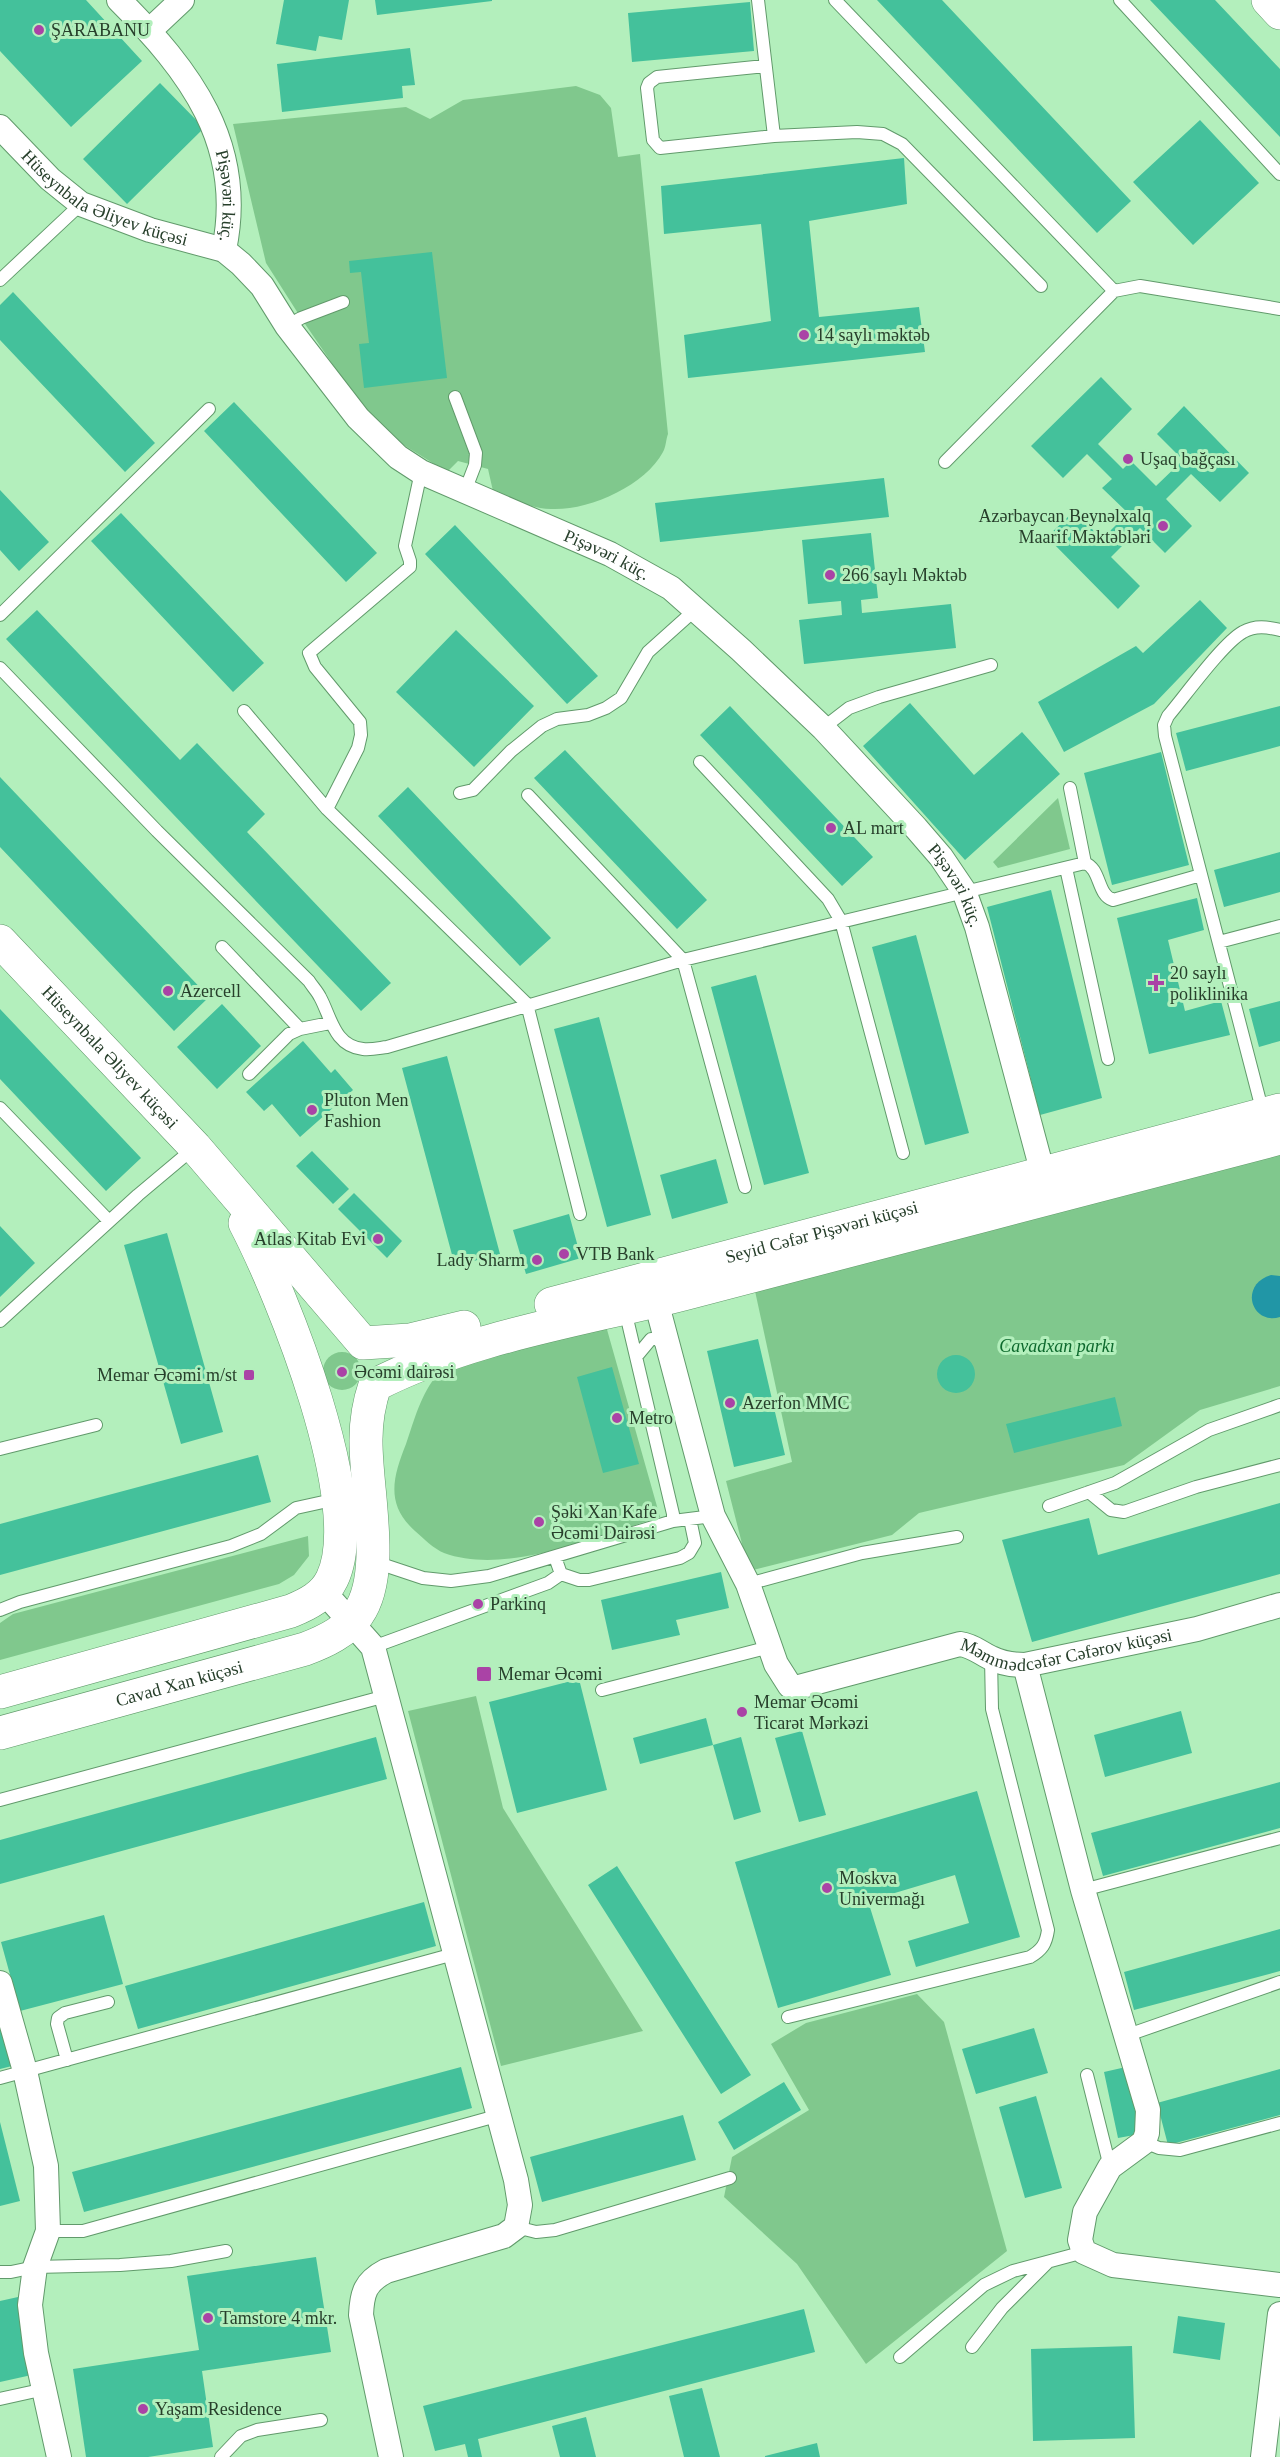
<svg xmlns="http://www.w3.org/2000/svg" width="1280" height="2457" viewBox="0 0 1280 2457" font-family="Georgia,serif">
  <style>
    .green { fill: #80c88d }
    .water { fill: #2196a6 }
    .building { fill: #44c19b }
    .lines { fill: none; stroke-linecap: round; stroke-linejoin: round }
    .lane-casing { stroke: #619a6b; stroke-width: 14 }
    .street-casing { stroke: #619a6b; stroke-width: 26 }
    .secondary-casing { stroke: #619a6b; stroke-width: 34 }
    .lane { stroke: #fff; stroke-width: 12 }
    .street { stroke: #fff; stroke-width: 24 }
    .secondary { stroke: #fff; stroke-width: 33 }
    .poi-dot { fill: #aa43a6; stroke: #b3efbc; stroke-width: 2 }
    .labels { text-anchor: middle; stroke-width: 6; stroke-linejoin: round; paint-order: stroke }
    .poi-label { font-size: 18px; fill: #273f2b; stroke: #b3efbc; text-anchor: start }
    .street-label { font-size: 18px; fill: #273f2b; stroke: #b3efbc }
    .park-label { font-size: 18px; font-style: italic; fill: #0d692d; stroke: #b3efbc }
  </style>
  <rect width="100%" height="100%" fill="#b3efbc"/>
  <path class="green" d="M576,86L600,95L611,108L618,157L640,154L668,434C666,439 666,447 663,452C645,486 588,511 551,509C531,509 512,498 493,491L488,469L458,461L447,472L391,437L355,397L301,318L266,263L233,124L406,107L430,119L463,100Z
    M1058,798L1070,849L998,868L993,862Z
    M1280,1151V1386L1200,1410L1124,1465L919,1513L892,1535L749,1571L726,1481L792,1462L755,1291Z
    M606,1326L660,1517C598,1536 507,1576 444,1553C434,1549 423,1538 415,1531C385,1504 393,1477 406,1444C414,1421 421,1393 438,1374C441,1370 448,1368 453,1365Z
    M323 1371a19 19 0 1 1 38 0a19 19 0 1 1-38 0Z
    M308,1536L309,1556L294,1575L279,1584L0,1660V1623L13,1614Z
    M476,1696L503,1808L643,2031L501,2066L408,1711Z
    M917,1994L944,2022L1007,2251L866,2364L797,2264L724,2197L732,2157L809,2110L771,2044L806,2023Z"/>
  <path class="water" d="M1271,1275L1280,1276V1317C1252,1326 1238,1285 1271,1275Z"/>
  <path class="building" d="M0,0H86L142,61L71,127L0,51Z
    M284,0H349L342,40L319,36L316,51L276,44Z
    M375,0H492V1L377,15Z
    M877,0H942L1131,201L1097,233Z
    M1150,0H1215L1280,69V137Z
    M750,2L754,51L632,62L628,13Z
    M410,48L415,85L402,86L403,98L282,112L277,64Z
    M160,83L204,128L127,204L83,159Z
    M1200,120L1259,183L1193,245L1133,182Z
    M904,158L907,204L809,221L819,317L919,307L925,352L688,378L684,335L771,321L761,224L664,234L661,186Z
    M432,252L447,378L364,388L359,344L369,343L361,272L350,273L349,261Z
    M13,292L155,443L125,472L0,340V305Z
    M1101,377L1132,409L1098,444L1123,469L1131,461L1156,486L1183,460L1157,434L1184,406L1249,473L1220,502L1191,474L1166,499L1192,526L1165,553L1140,528L1111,557L1140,586L1118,609L1047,537L1074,511L1102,539L1128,513L1102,488L1112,479L1087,454L1063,478L1031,446Z
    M234,402L377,553L346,582L204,431Z
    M884,478L889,517L660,542L655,503Z
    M0,490L49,542L19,571L0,550Z
    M121,513L264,663L233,692L91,541Z
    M455,525L598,676L567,704L425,554Z
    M871,533L878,598L861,600L862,613L951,604L956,648L804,664L799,620L842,615L841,601L808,604L802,540Z
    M1200,600L1227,628L1154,704L1064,752L1038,702L1136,646L1143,653Z
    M37,610L180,760L197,743L265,814L247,832L391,983L361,1011L6,639Z
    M456,630L534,706L474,767L396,692Z
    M910,703L974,775L1022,732L1060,774L965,860L863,746Z
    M730,706L873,857L842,886L700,735Z
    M1280,706V746L1186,771L1176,733Z
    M565,750L707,900L677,929L534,778Z
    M1161,752L1189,865L1112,885L1084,773Z
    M0,777L209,997L174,1031L0,847Z
    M408,787L551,938L520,966L378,816Z
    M1280,852V892L1224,907L1214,870Z
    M1051,890L1102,1098L1040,1115L987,907Z
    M1197,898L1204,930L1168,940L1185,1011L1221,1001L1230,1035L1149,1054L1117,918Z
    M916,935L969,1133L925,1145L872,947Z
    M756,975L809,1173L764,1185L711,987Z
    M1280,1001V1041L1259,1047L1249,1009Z
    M222,1004L261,1046L217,1089L177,1047Z
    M0,1009L141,1158L106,1191L0,1079Z
    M599,1017L651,1215L607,1227L554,1029Z
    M303,1041L331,1073L335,1069L353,1090L300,1137L272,1104L264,1111L246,1092Z
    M447,1056L500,1254L455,1266L402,1068Z
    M312,1151L349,1189L333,1204L296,1166Z
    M716,1159L728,1203L672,1219L660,1175Z
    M354,1193L402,1241L387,1258L338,1209Z
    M569,1214L581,1258L526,1274L513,1230Z
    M0,1226L35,1263L0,1297Z
    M167,1233L223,1432L181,1444L124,1245Z
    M758,1339L785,1455L734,1467L707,1351Z
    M937 1374a19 19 0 1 1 38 0a19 19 0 1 1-38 0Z
    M612,1367L639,1464L603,1473L577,1377Z
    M1115,1397L1122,1426L1014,1453L1006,1424Z
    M258,1455L271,1502L0,1575V1524Z
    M1280,1503V1574L1032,1642L1002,1540L1089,1518L1098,1555Z
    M721,1572L729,1608L676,1620L680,1635L612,1650L601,1600Z
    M579,1679L607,1790L517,1813L489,1702Z
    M1181,1711L1192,1753L1105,1777L1094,1735Z
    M706,1718L713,1745L640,1764L633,1738Z
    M802,1731L826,1815L799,1822L775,1738Z
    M376,1737L387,1779L0,1884V1840Z
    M741,1737L761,1812L734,1820L713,1745Z
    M1280,1782V1828L1103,1876L1091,1833Z
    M977,1791L1020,1937L916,1967L908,1941L969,1923L955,1875L868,1901L891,1975L778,2008L735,1862Z
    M617,1866L751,2075L721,2094L588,1885Z
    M424,1902L436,1946L138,2029L125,1986Z
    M104,1915L123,1984L20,2011L1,1942Z
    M1280,1929V1971L1134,2010L1124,1972Z
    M0,2025L12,2066L0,2069Z
    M1034,2028L1048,2073L976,2094L962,2049Z
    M461,2067L472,2108L84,2212L72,2172Z
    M1126,2067L1140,2134L1118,2138L1104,2072Z
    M1280,2069V2115L1168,2145L1157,2103Z
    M784,2082L801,2110L734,2150L718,2122Z
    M1036,2096L1062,2188L1025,2198L999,2107Z
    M683,2115L696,2160L542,2202L530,2157Z
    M0,2122L20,2201L0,2206Z
    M316,2257L331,2352L202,2371L213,2447L148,2457H86L73,2369L199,2350L187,2276Z
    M18,2297L36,2374L0,2382V2301Z
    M804,2309L815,2352L478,2439L482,2457H468L465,2444L435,2451L423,2406Z
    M1178,2316L1225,2323L1220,2360L1173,2353Z
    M1132,2346L1135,2438L1033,2441L1031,2349Z
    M702,2388L720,2457H684L669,2396Z
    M586,2417L596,2457H560L552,2426Z
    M817,2443L820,2457H765V2456Z"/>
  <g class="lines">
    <g class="lane-casing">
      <path id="lane" d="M758,0L774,136L660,148L653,140L647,88L649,83L657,77L765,66
        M835,0L1114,291
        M1120,0L1280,174
        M774,136L857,132L883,134L902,144L1041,286
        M0,280L81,204
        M287,326L301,318L343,302
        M455,397L476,453L475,465L465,491
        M945,462L1114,291L1140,286L1280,309
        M0,615L209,409
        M0,668L157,831L309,981C312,986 317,991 320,997C331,1017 334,1046 363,1049C371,1050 379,1048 387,1047L683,960L1085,863C1101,869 1097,895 1113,900L1201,875
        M244,711L327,809L527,1004L580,1214
        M823,728L849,708L879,697L991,665
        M700,762L828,899L841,921L903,1153
        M1070,788L1085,863
        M460,793L473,790L511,751L542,726L557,719L588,715L606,708L621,698L648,652L696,609
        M528,795L683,960L745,1187
        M327,809L358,748L361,735L360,722L315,667L309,653L410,567V561L405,546L421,472
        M1066,868L1108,1059
        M1219,942L1280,926
        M222,947L300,1029
        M249,1074L289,1034L300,1029L330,1023
        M0,1108L109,1221
        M1263,1113L1165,736L1164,725L1168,716C1185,696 1223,643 1243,632C1255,625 1268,627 1280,630
        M625,1310L673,1514V1521
        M0,1321L138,1195L194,1148
        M636,1357L651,1339H657L666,1347
        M0,1449L96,1425
        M1089,1492L1111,1510L1124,1512L1196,1487L1280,1465
        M1049,1506L1115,1483L1209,1430L1280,1405
        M375,1562L423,1578L451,1581L489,1576L673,1521L713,1516
        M561,1574L579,1580H589L680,1558L689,1553L695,1543L690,1519
        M748,1584L862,1553L957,1537
        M0,1610L20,1602L231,1546L261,1534L296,1508L337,1499
        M373,1647L548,1583L561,1574L555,1557
        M602,1690L770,1647
        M0,1800L386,1696
        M1083,1890L1280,1838
        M788,2017L1030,1957C1042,1950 1046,1944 1048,1930L992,1709L991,1658
        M1125,2036L1280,1982
        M67,2060L57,2024L58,2018L65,2013L108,2002
        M1087,2075L1110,2167
        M0,2078L454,1954
        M1144,2142L1159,2148L1180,2150L1280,2123
        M516,2227L536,2232L555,2230L730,2178
        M48,2231H83L500,2115
        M0,2272H11L35,2267L120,2265L171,2261L226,2251
        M972,2347L1002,2308L1048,2262
        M900,2357L984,2285L1013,2271L1084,2252
        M0,2399L45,2389
        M221,2457L241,2436L257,2430L321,2420"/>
    </g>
    <g class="street-casing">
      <g id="street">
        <path id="s1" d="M119,0C190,71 246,144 224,250"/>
        <path d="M149,31L182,0"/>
        <path id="s2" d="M0,127L50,179L81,204L150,230L224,250L241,264L262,286L287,326L358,418L398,457L421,472L610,554L671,588L741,650L823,728L916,828L941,857L964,891L977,927L1047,1189"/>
        <path id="s3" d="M656,1301L713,1516L748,1584L776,1664L790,1686L795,1688L960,1644C974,1646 980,1653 991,1658C1001,1663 1014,1665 1025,1665L1197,1629L1280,1605"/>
        <path d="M324,1592L373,1647L516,2180L520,2205L516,2227L504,2236L386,2271C365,2282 362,2293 361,2315L391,2457"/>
        <path d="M1025,1665L1083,1890L1148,2110L1147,2133L1144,2142L1110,2167L1085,2212L1080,2240L1084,2252L1113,2265L1280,2285"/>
        <path d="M0,1983L25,2071L46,2166L48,2231L35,2267L30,2305L36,2353L59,2457"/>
        <path d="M1263,2457L1280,2314"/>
      </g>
    </g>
    <g class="secondary-casing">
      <g id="secondary">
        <path d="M1268,0L1280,13"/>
        <path id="s4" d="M0,941L195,1147L363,1343L410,1340L464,1327"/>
        <path id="s5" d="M551,1304L1280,1110"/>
        <path d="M0,1692L291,1611C308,1604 324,1596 332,1579C368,1505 282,1294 245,1223"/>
        <path id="s6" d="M0,1733L305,1649C324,1642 346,1632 358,1614C387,1573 365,1488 366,1439C366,1420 369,1403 375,1385C473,1335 585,1320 691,1292C887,1241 1084,1189 1280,1138"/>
      </g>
    </g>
    <use href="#lane" class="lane"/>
    <use href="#street" class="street"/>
    <use href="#secondary" class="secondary"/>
  </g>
  <g class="poi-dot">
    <circle cx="39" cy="30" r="6"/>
    <circle cx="804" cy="335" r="6"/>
    <circle cx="1128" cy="459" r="6"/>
    <circle cx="1163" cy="526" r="6"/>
    <circle cx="830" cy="575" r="6"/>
    <circle cx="831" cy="828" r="6"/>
    <path d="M1153 974h6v6h6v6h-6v6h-6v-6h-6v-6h6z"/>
    <circle cx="168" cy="991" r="6"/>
    <circle cx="312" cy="1110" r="6"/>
    <circle cx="378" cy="1239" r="6"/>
    <circle cx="564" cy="1254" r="6"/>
    <circle cx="537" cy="1260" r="6"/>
    <circle cx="342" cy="1372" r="6"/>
    <rect x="243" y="1369" width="12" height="12" rx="3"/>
    <circle cx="730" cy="1403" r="6"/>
    <circle cx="617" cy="1418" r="6"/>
    <circle cx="539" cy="1522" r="6"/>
    <circle cx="478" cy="1604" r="6"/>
    <rect x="476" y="1666" width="16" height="16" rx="3"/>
    <circle cx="742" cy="1712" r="6"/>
    <circle cx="827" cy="1888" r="6"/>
    <circle cx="208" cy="2318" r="6"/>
    <circle cx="143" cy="2409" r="6"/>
  </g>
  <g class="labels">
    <g class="poi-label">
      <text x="51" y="36">ŞARABANU</text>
      <text x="816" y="341">14 saylı məktəb</text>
      <text x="1140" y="465">Uşaq bağçası</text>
      <text x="1151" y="522" text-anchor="end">Azərbaycan Beynəlxalq<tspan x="1151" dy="21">Maarif Məktəbləri</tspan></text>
      <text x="842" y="581">266 saylı Məktəb</text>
      <text x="843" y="834">AL mart</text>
      <text x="1170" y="979">20 saylı<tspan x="1170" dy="21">poliklinika</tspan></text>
      <text x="180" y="997">Azercell</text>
      <text x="324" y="1106">Pluton Men<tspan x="324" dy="21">Fashion</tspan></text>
      <text x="366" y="1245" text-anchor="end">Atlas Kitab Evi</text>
      <text x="576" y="1260">VTB Bank</text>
      <text x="525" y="1266" text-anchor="end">Lady Sharm</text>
      <text x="354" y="1378">Əcəmi dairəsi</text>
      <text x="237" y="1381" text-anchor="end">Memar Əcəmi m/st</text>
      <text x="742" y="1409">Azerfon MMC</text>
      <text x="629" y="1424">Metro</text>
      <text x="551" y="1518">Şəki Xan Kafe<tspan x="551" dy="21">Əcəmi Dairəsi</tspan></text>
      <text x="490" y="1610">Parkinq</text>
      <text x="498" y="1680">Memar Əcəmi</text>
      <text x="754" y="1708">Memar Əcəmi<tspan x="754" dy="21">Ticarət Mərkəzi</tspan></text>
      <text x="839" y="1884">Moskva<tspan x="839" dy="21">Univermağı</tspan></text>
      <text x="220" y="2324">Tamstore 4 mkr.</text>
      <text x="155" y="2415">Yaşam Residence</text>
    </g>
    <g class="street-label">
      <text dy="6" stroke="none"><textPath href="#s2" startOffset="130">Hüseynbala Əliyev küçəsi</textPath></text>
      <text dy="6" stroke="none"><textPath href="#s1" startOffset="230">Pişəvəri küç.</textPath></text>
      <text dy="6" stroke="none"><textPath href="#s2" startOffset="765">Pişəvəri küç.</textPath></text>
      <text dy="6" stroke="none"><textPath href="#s2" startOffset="1251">Pişəvəri küç.</textPath></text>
      <text dy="6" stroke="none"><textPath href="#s4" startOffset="160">Hüseynbala Əliyev küçəsi</textPath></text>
      <text dy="6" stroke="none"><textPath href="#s5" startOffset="280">Seyid Cəfər Pişəvəri küçəsi</textPath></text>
      <text dy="6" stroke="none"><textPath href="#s3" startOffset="696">Məmmədcəfər Cəfərov küçəsi</textPath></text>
      <text dy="6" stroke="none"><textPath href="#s6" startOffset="186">Cavad Xan küçəsi</textPath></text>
    </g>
    <g class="park-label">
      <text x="1057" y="1352">Cavadxan parkı</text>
    </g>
  </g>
</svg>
